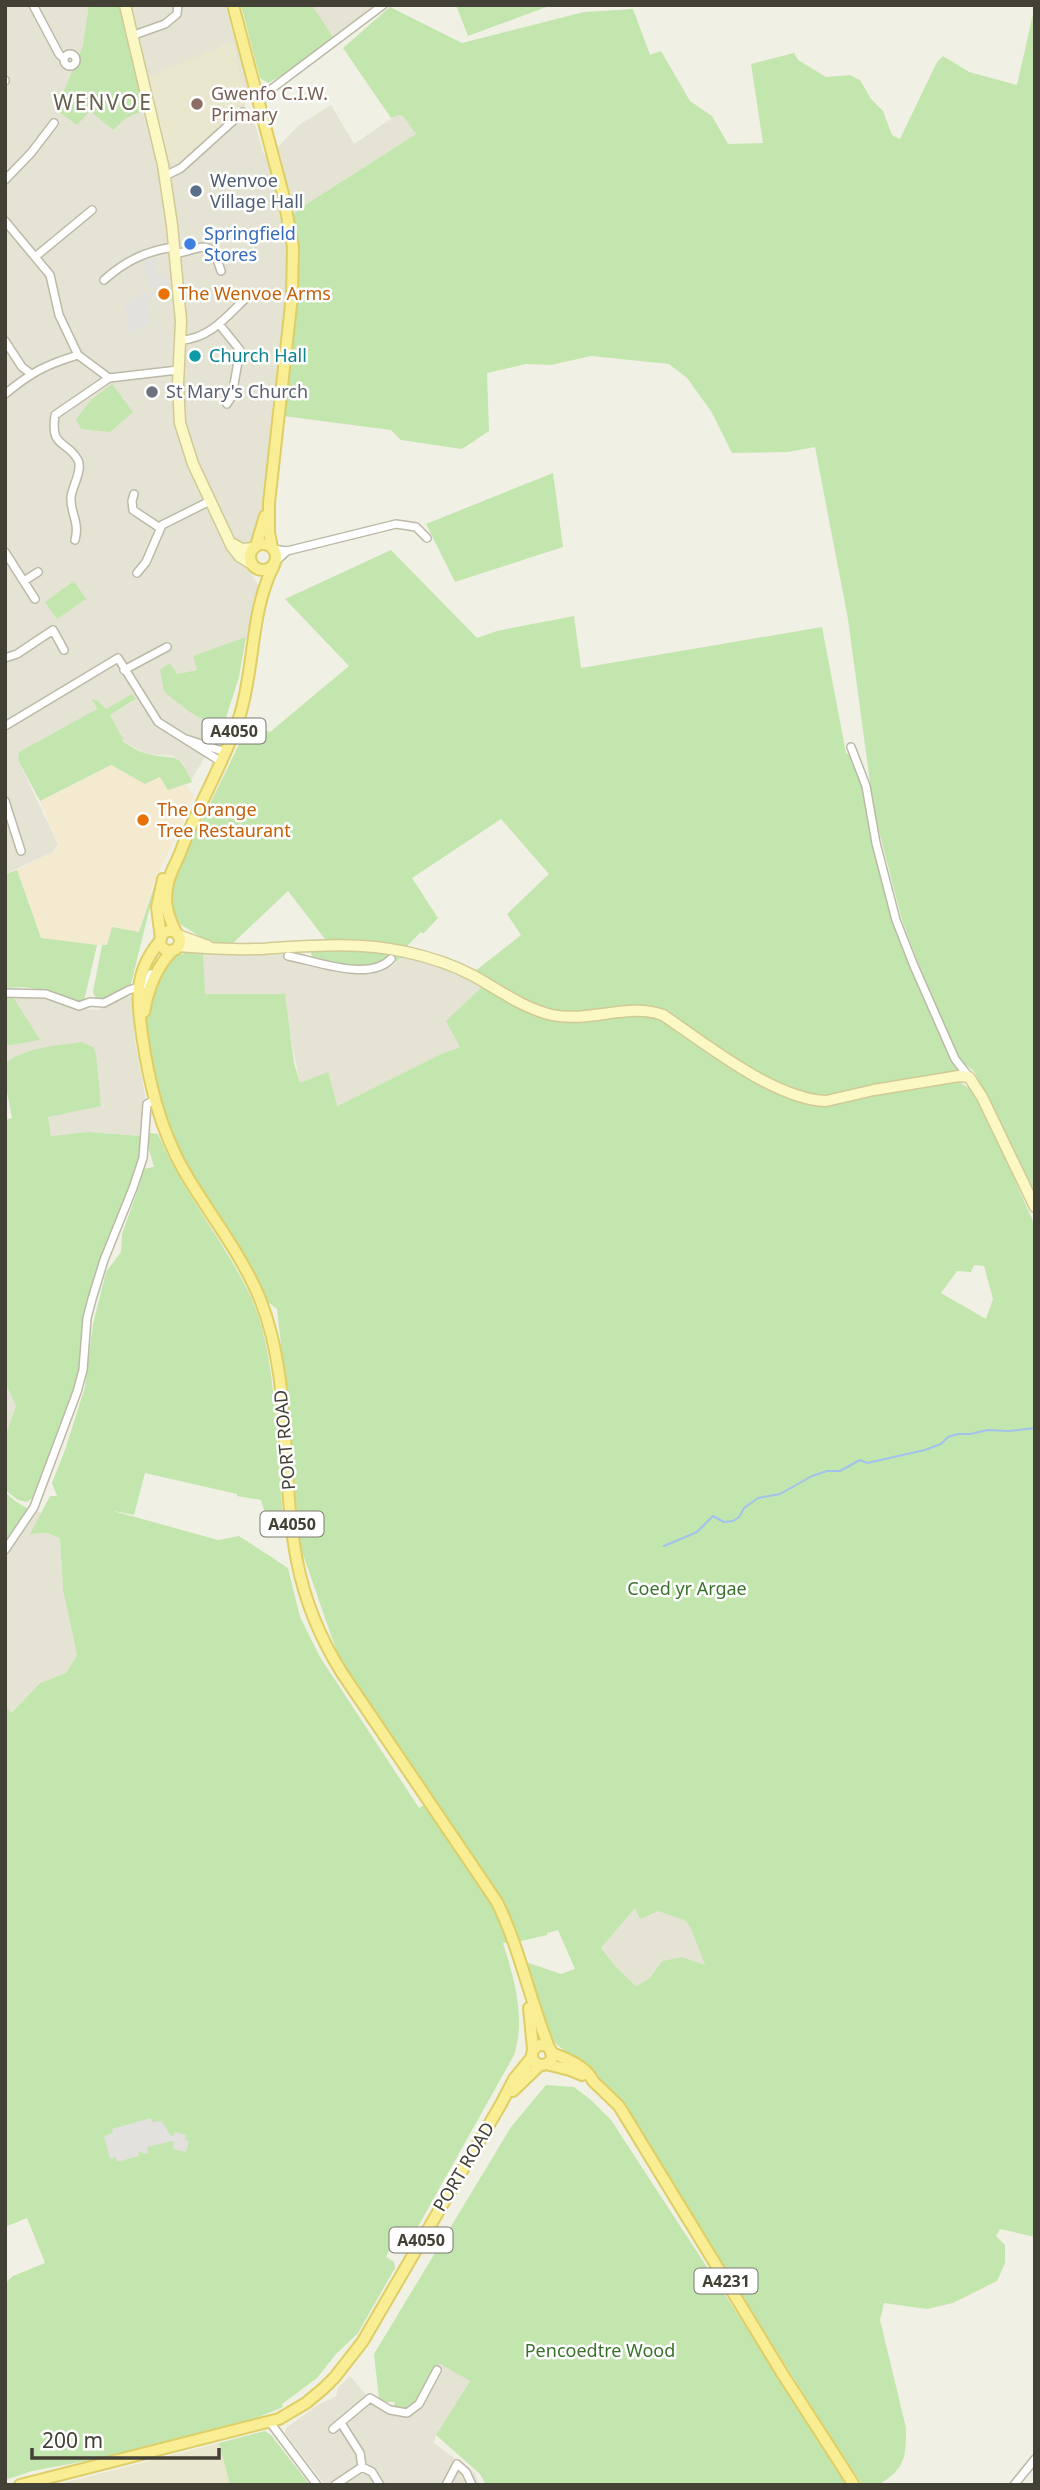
<svg xmlns="http://www.w3.org/2000/svg" width="1040" height="2490" viewBox="0 0 1040 2490" font-family="'Noto Sans',sans-serif">
  <style>
    .residential { fill: #e5e3d3 }
    .commercial { fill: #f3ead0 }
    .education { fill: #eae7cf }
    .green { fill: #c3e5ae; fill-rule: evenodd }
    .parking { fill: #e2e1dd }
    .lines { fill: none; stroke-linecap: round; stroke-linejoin: round }
    .stream { stroke: #a2c2ed; stroke-width: 2 }
    .street-casing { stroke: #bcb9a8; stroke-width: 10 }
    .secondary-casing { stroke: #d0ca96; stroke-width: 13 }
    .primary-casing { stroke: #dece66; stroke-width: 14 }
    .street { stroke: #fff; stroke-width: 7 }
    .secondary { stroke: #fcf8c4; stroke-width: 10 }
    .primary { stroke: #faee95; stroke-width: 10 }
    .education-dot { fill: #8d6e63; stroke: #fff; stroke-width: 2.5 }
    .service-dot { fill: #5c6f8a; stroke: #fff; stroke-width: 2.5 }
    .shop-dot { fill: #3f7fe0; stroke: #fff; stroke-width: 2.5 }
    .food-dot { fill: #e8710a; stroke: #fff; stroke-width: 2.5 }
    .culture-dot { fill: #0f9aa8; stroke: #fff; stroke-width: 2.5 }
    .worship-dot { fill: #6b7280; stroke: #fff; stroke-width: 2.5 }
    .labels { text-anchor: middle; stroke-width: 5; stroke-linejoin: round; paint-order: stroke }
    .shield { fill: #fff; stroke: #7b7972; stroke-width: 2 }
    .shield-label { font-size: 16px; font-weight: bold; fill: #434035 }
    .education-label { font-size: 18px; fill: #785e54; stroke: #fff; text-anchor: start }
    .service-label { font-size: 18px; fill: #4e5e75; stroke: #fff; text-anchor: start }
    .shop-label { font-size: 18px; fill: #366cbe; stroke: #fff; text-anchor: start }
    .food-label { font-size: 18px; fill: #c56008; stroke: #fff; text-anchor: start }
    .culture-label { font-size: 18px; fill: #0d838f; stroke: #fff; text-anchor: start }
    .worship-label { font-size: 18px; fill: #5b616d; stroke: #fff; text-anchor: start }
    .street-label { font-size: 18px; fill: #434035; stroke: #fff }
    .park-label { font-size: 18px; fill: #3a722b; stroke: #fff }
    .quarter-label { font-size: 21px; letter-spacing: 2px; fill: #66604c; stroke: #fff }
  </style>
  <rect width="100%" height="100%" fill="#f1f0e4"/>
  <path class="residential" d="M5,5H225L248,86L249,98H245V105L242,110L247,118L254,121L264,155L279,146L299,125L331,105L354,144L398,114L403,116L416,134L302,207L284,222L289,305L265,510L246,565L260,588L251,636L193,656L197,670L177,674L160,671L218,724H224L191,781L184,764L173,756L147,754L122,741L123,737L110,715L136,700L105,709L98,701L93,700L97,709L19,752L18,760L58,844L53,852L5,874Z
    M312,5H378L333,37Z
    M203,952L284,955L292,962L353,973H375L394,965L400,958L410,957L434,962L483,986L460,1047L441,1054L336,1106L300,1084L290,1034L204,994Z
    M12,995L44,996L82,1009L98,1010L126,996L132,997L135,1041L145,1095L141,1136L89,1132L51,1136L48,1117L93,1047L82,1042L5,1064V1046L39,1040Z
    M5,1382L16,1406L5,1437Z
    M37,1511L41,1513L31,1534L48,1533L60,1537L63,1590L77,1655L66,1673L40,1683L10,1713L5,1704V1553Z
    M635,1908L658,1911L686,1921L691,1929L705,1965L682,1957L662,1961L649,1979L636,1986L616,1967L601,1948Z
    M439,2362L470,2381L436,2435L434,2443L475,2473L479,2485H325L285,2433L286,2428L318,2405L336,2396L338,2388L350,2376L367,2396L373,2395L394,2408L420,2399V2394L429,2383Z"/>
  <path class="commercial" d="M111,765L145,784L160,777L178,787L186,784L194,797L154,882L139,932L107,945H85L41,938L17,870L53,852L58,844L40,801Z"/>
  <path class="education" d="M233,41L244,89L242,106L239,112L182,162L174,165L165,156L146,78Z
    M219,2443L230,2485H55Z"/>
  <path class="green" d="M89,5H121L145,110L126,118L113,130L90,111L77,125L58,111L63,93L83,46Z
    M241,5H312L333,37L288,72L268,83L260,78Z
    M456,5H552L468,36Z
    M1035,5V1196L974,1071L960,1061L936,1010L902,920L874,812L848,619L815,447L788,452L732,453L711,411L687,378L669,364L591,356L551,365L526,364L487,373L489,431L462,449L401,440L391,430L276,415L289,305L284,222L302,207L416,134L403,116L398,115L391,118L343,48L390,7L462,43L584,12L633,9L650,55L661,51L690,101L712,116L728,144L763,143L751,64L794,53L798,60L826,77L850,75L860,80L871,99L883,111L892,135L900,139L937,62L943,56L969,72L1017,85Z
    M112,384L133,412L110,432L81,429L76,419L91,400Z
    M553,473L563,547L455,582L426,524Z
    M391,550L477,638L497,631L574,616L581,668L822,627L846,753L852,757L863,783L894,919L959,1067L957,1071L834,1097L812,1096L746,1067L658,1009L567,1014L537,1007L474,972L521,935L507,914L549,874L501,819L412,878L438,918L423,934L421,932L405,948L367,940L325,939L288,891L230,946H215L180,924L173,909V887L175,876L243,736L247,722L270,732L349,666L285,599Z
    M74,581L86,599L57,619L45,602Z
    M246,637L239,677L224,724C201,724 180,705 164,691L160,670L170,663L177,674L197,670L193,656Z
    M132,694L136,699L110,715L123,738L122,741C130,746 139,752 148,754C177,761 177,749 192,782L168,790L160,777L145,784L111,765L40,801L18,760L19,752L97,709L92,699L98,701L106,709Z
    M17,870L41,938L97,945L84,1001L79,1004L52,991L22,987L5,988V874Z
    M157,878L131,984L106,998L96,999L93,992L102,945H107L112,927L139,932Z
    M313,949H351L410,957L400,958L396,962L394,957C369,974 339,964 312,958L311,952Z
    M192,950L203,952L205,994H285L294,1063L300,1083L328,1072L337,1106L441,1054L460,1047L446,1021L483,986L531,1012L592,1020L645,1014L660,1018L750,1078L801,1102L816,1106L868,1094L959,1082L970,1089L984,1110L1035,1226V2237L1000,2229L996,2236L1005,2245V2263L997,2281L953,2303L927,2309L884,2303L880,2320L906,2428C906,2455 906,2468 881,2483L882,2485H863L837,2447L618,2097L553,2041L544,2029L523,1961L561,1974L575,1969L558,1930L547,1933V1935L517,1942L503,1943C514,1978 526,2019 514,2055L406,2248L401,2251L390,2248L386,2257L394,2262L395,2268L358,2333L336,2354L317,2378L282,2404L283,2407L249,2421L195,2436L107,2457L32,2471L5,2480V2283L13,2276L45,2263L27,2218L5,2227V1704L11,1713L40,1683L66,1673L77,1655L63,1590L60,1538L48,1533L30,1534L50,1496H57L52,1483L65,1450L85,1387L93,1324L106,1272L121,1252L122,1234L140,1184L143,1169L154,1167L147,1143L150,1133L158,1134C182,1191 222,1238 249,1293C277,1348 277,1452 283,1515L275,1514L276,1533L261,1529L265,1514L261,1500L237,1496V1494L145,1473L134,1515L110,1510L218,1540L239,1536L288,1568L300,1617L320,1657L419,1808L431,1800L341,1664L299,1543L291,1435L277,1309L264,1299L224,1223L184,1161L168,1126L154,1078L145,1026L153,992L172,958ZM974,1265L984,1266L993,1299L986,1319L941,1293L957,1271L971,1272ZM635,1908L640,1919L658,1911L686,1921L691,1929L705,1965L682,1957L662,1961L649,1979L636,1986L616,1967L601,1948Z
    M12,995L40,1040L5,1046V996Z
    M82,1042L93,1047L96,1053L101,1106L48,1117L51,1136L89,1132L141,1136L139,1162L96,1276L79,1377L60,1433L34,1497L27,1502L18,1500L5,1490V1437L16,1406L5,1382V1120L12,1118L5,1082V1064C21,1048 60,1045 82,1042Z
    M5,1492L15,1501L27,1508L26,1516L5,1546Z
    M546,2085L574,2087L591,2100L611,2120L849,2485H486L480,2474L436,2435L470,2381L439,2363L429,2383L420,2394V2399L408,2408H394L395,2402H383L379,2399L374,2354L511,2127Z
    M265,2431L271,2435L310,2485H230L219,2443Z"/>
  <path class="parking" d="M155,258L157,276L167,274L169,285L150,289L143,261Z
    M142,292H153L155,298L148,300L150,324L129,333L125,304L138,298Z
    M151,2118L152,2122L161,2121L163,2123L170,2135L174,2136L175,2132L186,2135L185,2140L189,2141L186,2152L173,2149L174,2142L172,2141L147,2147L148,2153L143,2154L142,2151L138,2153L139,2156L117,2162L116,2157L110,2159L104,2136L113,2133L112,2129Z"/>
  <g class="lines">
    <path class="stream" d="M664,1546L697,1532L713,1516L724,1522L733,1521L739,1517L744,1508L758,1498L780,1494L812,1476L827,1471H840L860,1460L867,1463L925,1450L941,1444L948,1437L958,1434H971L987,1430L1009,1431L1035,1428"/>
    <g class="street-casing">
      <path id="street" d="M33,5L59,54L64,59
        M131,36L165,24L177,14L178,5
        M64 60a6 6 0 1 1 12 0a6 6 0 1 1-12 0Z
        M5,80V81
        M258,101L274,87L383,5
        M165,176L181,168L243,112
        M5,180L31,153L54,123
        M5,221L50,275L59,315L78,355L109,378L178,370
        M174,254C204,249 210,235 221,271
        M35,257L92,210
        M104,280C125,261 146,251 174,247
        M219,324L240,350L232,396L227,404
        M181,340C210,339 228,315 248,296L254,294
        M5,341L22,367L30,373
        M5,394C32,372 45,365 78,355
        M134,494L132,501L133,510L160,528
        M75,540C80,522 70,513 71,497C72,487 83,470 78,460C66,439 50,449 55,415L109,378
        M273,549L287,551L396,524L416,527L427,538
        M5,552L35,599
        M275,562L287,551
        M137,573L146,562L162,525L210,501
        M24,581L38,572
        M5,658L17,654L53,630L64,650
        M124,670L167,647
        M5,726L118,658L158,722L220,761
        M186,739L225,752
        M851,747L866,786L876,843L896,920L914,966L955,1059L969,1077
        M5,801L21,851
        M288,956C316,961 369,982 391,959
        M5,993L46,994L79,1006L90,1002L104,1003L129,990L145,985L151,974
        M5,1550L34,1507L77,1392L83,1370L87,1318L92,1299L104,1260L133,1188L143,1158L147,1104L155,1100
        M269,2421L317,2485
        M333,2429L370,2398L390,2410L407,2413L419,2404L437,2370
        M362,2467L372,2472L380,2485
        M335,2485L362,2467L360,2453L341,2423
        M446,2485L457,2464L466,2472L472,2485
        M1014,2485L1035,2459"/>
    </g>
    <g class="secondary-casing">
      <path id="secondary" d="M125,5L163,165L172,225L181,321L178,384L180,423L193,464L232,547L240,557L252,564
        M233,544L242,549L254,548
        M178,935L208,946
        M178,946C205,948 232,950 258,949C308,946 357,941 406,952C429,957 451,964 472,975C498,989 522,1008 552,1015C589,1023 630,1002 663,1015C706,1044 774,1099 826,1101L874,1090L959,1076L969,1077L982,1097L1035,1207"/>
    </g>
    <g class="primary-casing">
      <path id="primary" d="M233,5L283,194L293,247L292,296L269,503V532L272,548
        M250 557a13 13 0 1 1 26 0a13 13 0 1 1-26 0Z
        M256,546L265,516
        M160 941a10 10 0 1 1 20 0a10 10 0 1 1-20 0Z
        M177,934C168,917 163,902 168,883C171,870 178,860 182,848C199,803 225,761 240,715C255,666 250,612 274,565
        M161,939L157,907L163,879
        M160,941C134,972 137,997 142,1035C149,1083 160,1129 184,1171C209,1214 241,1253 260,1299C293,1382 280,1475 297,1561C305,1602 320,1638 342,1673L497,1902C520,1949 530,2001 550,2050
        M144,1012C148,989 156,967 173,950
        M529,2008L533,2049
        M532 2055a10 10 0 1 1 20 0a10 10 0 1 1-20 0Z
        M551,2053C566,2058 587,2067 593,2081L619,2106L782,2373L854,2485
        M546,2064L570,2070L582,2075
        M513,2091L540,2065
        M20,2485L279,2419L306,2403L324,2388L335,2377L363,2341L501,2104L514,2079L532,2057"/>
    </g>
    <use href="#street" class="street"/>
    <use href="#secondary" class="secondary"/>
    <use href="#primary" class="primary"/>
  </g>
  <circle class="education-dot" cx="197" cy="104" r="7"/>
  <circle class="service-dot" cx="196" cy="191" r="7"/>
  <circle class="shop-dot" cx="190" cy="244" r="7"/>
  <g class="food-dot">
    <circle cx="164" cy="294" r="7"/>
    <circle cx="143" cy="820" r="7"/>
  </g>
  <circle class="culture-dot" cx="195" cy="356" r="7"/>
  <circle class="worship-dot" cx="152" cy="392" r="7"/>
  <g class="labels">
    <g class="shield">
      <rect x="202.5" y="718.5" width="63" height="25" rx="5"/>
      <rect x="260.5" y="1511.5" width="63" height="25" rx="5"/>
      <rect x="389.5" y="2227.5" width="63" height="25" rx="5"/>
      <rect x="694.5" y="2268.5" width="63" height="25" rx="5"/>
    </g>
    <g class="shield-label">
      <text x="234" y="737">A4050</text>
      <text x="292" y="1530">A4050</text>
      <text x="421" y="2246">A4050</text>
      <text x="726" y="2287">A4231</text>
    </g>
    <g class="education-label">
      <text x="211" y="100">Gwenfo C.I.W.<tspan x="211" dy="21">Primary</tspan></text>
    </g>
    <g class="service-label">
      <text x="210" y="187">Wenvoe<tspan x="210" dy="21">Village Hall</tspan></text>
    </g>
    <g class="shop-label">
      <text x="204" y="240">Springfield<tspan x="204" dy="21">Stores</tspan></text>
    </g>
    <g class="food-label">
      <text x="178" y="300">The Wenvoe Arms</text>
      <text x="157" y="816">The Orange<tspan x="157" dy="21">Tree Restaurant</tspan></text>
    </g>
    <g class="culture-label">
      <text x="209" y="362">Church Hall</text>
    </g>
    <g class="worship-label">
      <text x="166" y="398">St Mary's Church</text>
    </g>
    <g class="street-label">
      <text transform="translate(285 1440) rotate(-95)" y="6">PORT ROAD</text>
      <text transform="translate(464 2167) rotate(-59)" y="6">PORT ROAD</text>
    </g>
    <g class="park-label">
      <text x="687" y="1595">Coed yr Argae</text>
      <text x="600" y="2357">Pencoedtre Wood</text>
    </g>
    <g class="quarter-label">
      <text x="103" y="110">WENVOE</text>
    </g>
  </g>
  <rect width="1040" height="2490" fill="none" stroke="#434035" stroke-width="14"/>
  <path d="M32 2448v10h187v-10" fill="none" stroke="#434035" stroke-width="3.5"/>
  <text x="42" y="2448" font-size="21" fill="#434035" stroke="#ffffff" stroke-width="5" paint-order="stroke">200 m</text>
</svg>
